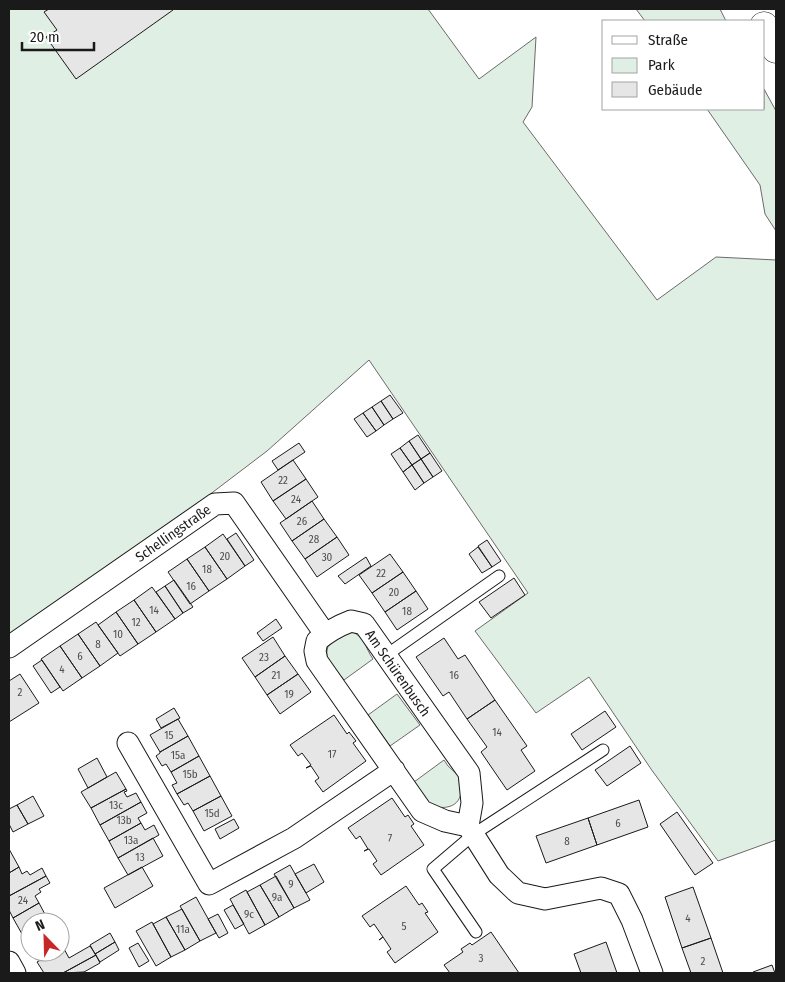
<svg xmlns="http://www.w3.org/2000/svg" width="785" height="982" viewBox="0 0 785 982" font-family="'Fira Sans Condensed',sans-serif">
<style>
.green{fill:#e0efe3;stroke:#6a6a6a}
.building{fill:#e6e6e6;stroke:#1a1a1a}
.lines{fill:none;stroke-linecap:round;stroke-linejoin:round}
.service-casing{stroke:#1a1a1a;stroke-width:13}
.minor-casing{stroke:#1a1a1a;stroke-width:23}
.primary-casing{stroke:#1a1a1a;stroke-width:29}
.service{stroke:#fff;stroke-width:11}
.minor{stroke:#fff;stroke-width:21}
.primary{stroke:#fff;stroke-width:28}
.labels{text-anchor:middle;stroke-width:4;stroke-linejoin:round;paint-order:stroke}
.number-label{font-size:11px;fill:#4d4d4d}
.street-label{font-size:14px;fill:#1a1a1a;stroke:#fff}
</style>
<rect width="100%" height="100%" fill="#fff"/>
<path class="green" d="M9 9H428L479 79 536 37 532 107 523 122 657 300 716 257 776 260V840L718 861 651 769 589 677 536 713 475 631 528 593 369 360 267 451 138 549 9 638Z
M636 9H720L726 21H645Z
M764 89 776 111V231L765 214 760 185 707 109H764Z
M350 631C365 636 365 648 373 659L344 680C333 665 322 663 329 643Z
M397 694 420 725 390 746 368 715Z
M444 760 448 766 460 777C460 782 462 788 461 793 458 810 440 809 428 805L414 782Z"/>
<path class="building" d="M49 9H172L173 10 76 79 46 37 57 30 44 12Z
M390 395 403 413 393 419 381 401Z
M381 401 393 419 384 425 372 407Z
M372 407 384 425 376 431 363 413Z
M363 413 376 431 367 437 354 419Z
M418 435 430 453 421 459 409 441Z
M409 441 421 459 412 465 400 448Z
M299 443 305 452 278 470 272 461Z
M400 448 412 465 403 472 391 454Z
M430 453 442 471 433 477 421 459Z
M421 459 433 477 424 483 412 465Z
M293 460 306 479 273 501 261 482Z
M412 465 424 483 415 490 403 472Z
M306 479 318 497 286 519 273 501Z
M312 501 324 519 292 541 280 523Z
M324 519 337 537 305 559 292 541Z
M236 533 254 560 245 566 227 539Z
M223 534 245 566 227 579 205 547Z
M337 537 349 555 317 577 305 559Z
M487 540 501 561 492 567 478 546Z
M205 547 227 579 209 591 187 559Z
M478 547 492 567 482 573 469 554Z
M390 554 403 572 372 593 359 575Z
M366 557 371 566 345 584 338 576Z
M187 559 209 591 190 604 168 572Z
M403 572 416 591 385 612 372 593Z
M514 578 525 595 491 618 479 602Z
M174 580 193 607 183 613 165 586Z
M165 586 183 613 175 619 156 592Z
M152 587 175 619 156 632 134 600Z
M416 591 428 609 397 630 385 612Z
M134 600 156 632 138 644 116 612Z
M116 612 138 644 120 656 98 625Z
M276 619 282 628 263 641 257 633Z
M96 622 118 653 100 666 78 634Z
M78 634 100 666 82 678 60 646Z
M273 637 285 656 255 677 242 658Z
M444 638 458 659 465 655 495 700 467 719 449 692 443 696 416 657Z
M60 646 82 678 63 691 41 659Z
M285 656 298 674 267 695 255 677Z
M42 660 60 687 51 693 33 666Z
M20 674 39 703 9 722V681Z
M298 674 311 692 280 714 267 695Z
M495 700 527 746 521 750 535 771 507 790 481 752 487 747 467 719Z
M174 708 180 718 161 728 156 719Z
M605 711 616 727 582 750 571 734Z
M334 715 347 734 349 732 356 741 353 743 366 761 323 792 315 781 319 778 311 766 306 768 311 765 302 753 298 756 290 745Z
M178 719 188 736 160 752 150 735Z
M188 736 199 756 171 772 166 764 162 766 156 756 160 753V752Z
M630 746 641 763 607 786 595 770Z
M199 756 210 776 177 794 172 785 177 783 171 772Z
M97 758 107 777 88 788 78 769Z
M116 772 126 789 91 808 81 792Z
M210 776 221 796 193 811 188 803 184 805 177 794Z
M126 789 127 791 124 792 127 797 136 793 141 802 100 825 91 808Z
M33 796 44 816 28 824 17 805Z
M221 796 232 816 204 831 193 811Z
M392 798 405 817 408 815 414 824 411 826 424 845 381 875 373 864 377 861 369 849 364 851 368 849 360 836 356 839 348 828Z
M639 800 648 827 597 845 588 818Z
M141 802 147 813 138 818 141 823 109 841 100 825Z
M17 805 28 824 13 832 9 824V809Z
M677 812 713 863 695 875 660 824Z
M588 818 597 845 546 863 536 836Z
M234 819 239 828 220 839 215 829Z
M141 823 145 830 154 825 159 835 118 858 109 841Z
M153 838 163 856 128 875 118 858Z
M9 849 19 867 9 873Z
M314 864 324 882 306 893 295 874Z
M290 865 310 900 294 908 274 874Z
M19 867 22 874 27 871 30 875 42 868 46 876 9 896V873Z
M142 867 153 886 115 908 104 888Z
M46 876 50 883 39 889 41 892 35 896 39 903 13 918 9 910V896Z
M276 876 294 908 279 917 260 885Z
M260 885 279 917 265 925 247 892Z
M406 886 419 905 422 903 428 912 425 913 438 932 395 963 387 952 391 949 383 937 379 940 383 937 374 924 370 927 362 916Z
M693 887 711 938 682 948 665 897Z
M246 890 265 925 249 934 230 899Z
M196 897 216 933 200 941 180 906Z
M39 903 48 920 45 922H30V930L22 934 13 918Z
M233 905 244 924 235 929 224 910Z
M182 909 200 941 185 950 166 917Z
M218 914 228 933 219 938 208 919Z
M166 917 185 950 171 957 153 924Z
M152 922 171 957 156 966 136 931Z
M491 932 519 973H450L444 965 463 952 461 949 470 943 472 945Z
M110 933 115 942 95 954 90 945Z
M711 938 723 973H691L682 948Z
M115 942 119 950 100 962 95 954Z
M606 942 617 973H581L574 954Z
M138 943 149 961 139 967 129 948Z
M90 946 96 955 63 973H44L37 962 55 952H60V949L63 947 69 958Z
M96 955 100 963 84 972 63 973Z
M772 965 775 973H754L753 972Z"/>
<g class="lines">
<defs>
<path id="service" d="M385 656 499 576
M476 932 433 869 474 834 603 750"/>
<path id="minor" d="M351 621 364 624 469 773 472 803 468 826 445 821 422 811 317 661 315 651 317 641C327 632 338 626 351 621Z
M9 647 215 504 234 503 325 634
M128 743 209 884 294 838 394 770
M468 826 499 875 518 893 545 899 601 888 619 894 632 920 652 973
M9 962 15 973"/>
<path id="primary" d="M764 26 776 49"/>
</defs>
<use href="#service" class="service-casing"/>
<use href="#minor" class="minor-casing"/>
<use href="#primary" class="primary-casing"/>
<use href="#service" class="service"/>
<use href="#minor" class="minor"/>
<use href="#primary" class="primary"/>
</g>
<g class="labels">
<g class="number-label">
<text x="283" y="484">22</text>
<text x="296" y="503">24</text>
<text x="302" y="525">26</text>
<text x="314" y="543">28</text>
<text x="225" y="560">20</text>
<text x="327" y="561">30</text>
<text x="207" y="573">18</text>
<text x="381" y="577">22</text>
<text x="191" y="590">16</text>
<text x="394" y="596">20</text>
<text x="154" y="614">14</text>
<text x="407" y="615">18</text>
<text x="136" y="626">12</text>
<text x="118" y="638">10</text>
<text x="98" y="648">8</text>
<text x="80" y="660">6</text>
<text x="264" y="661">23</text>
<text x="62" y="673">4</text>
<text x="276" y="679">21</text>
<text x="454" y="679">16</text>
<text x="20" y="696">2</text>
<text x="289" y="698">19</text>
<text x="497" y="736">14</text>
<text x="169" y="739">15</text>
<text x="332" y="758">17</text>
<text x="178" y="759">15a</text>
<text x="190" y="778">15b</text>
<text x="116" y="809">13c</text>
<text x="212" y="817">15d</text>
<text x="124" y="824">13b</text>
<text x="618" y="827">6</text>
<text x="390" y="842">7</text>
<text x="131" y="844">13a</text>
<text x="567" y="845">8</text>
<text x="140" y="861">13</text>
<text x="291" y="888">9</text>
<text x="277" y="901">9a</text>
<text x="23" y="904">24</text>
<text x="249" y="918">9c</text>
<text x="688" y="922">4</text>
<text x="404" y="930">5</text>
<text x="183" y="933">11a</text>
<text x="481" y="962">3</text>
<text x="703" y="965">2</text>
</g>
<g class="street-label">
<text transform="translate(173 533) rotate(-35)" y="5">Schellingstraße</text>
<text transform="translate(398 673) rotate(55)" y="5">Am Schürenbusch</text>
</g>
</g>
<rect width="785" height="982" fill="none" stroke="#1a1a1a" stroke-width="20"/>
<rect x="602" y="20" width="162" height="90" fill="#ffffff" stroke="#a3a3a3"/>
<rect x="612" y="36" width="25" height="8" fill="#ffffff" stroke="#a3a3a3"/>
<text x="648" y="45" font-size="15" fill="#1a1a1a">Straße</text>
<rect x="612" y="58" width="25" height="15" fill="#e0efe3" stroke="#a3a3a3"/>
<text x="648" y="70" font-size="15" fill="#1a1a1a">Park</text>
<rect x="612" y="82" width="25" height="15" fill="#e6e6e6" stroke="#a3a3a3"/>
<text x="648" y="95" font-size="15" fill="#1a1a1a">Gebäude</text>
<g transform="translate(45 937) rotate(337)"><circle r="24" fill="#ffffff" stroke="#a3a3a3"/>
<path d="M0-4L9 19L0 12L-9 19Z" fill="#c62828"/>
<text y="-8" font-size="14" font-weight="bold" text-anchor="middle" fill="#1a1a1a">N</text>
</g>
<path d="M22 42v8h72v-8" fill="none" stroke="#1a1a1a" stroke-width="2.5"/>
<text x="30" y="42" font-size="15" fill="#1a1a1a" stroke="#ffffff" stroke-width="4" paint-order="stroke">20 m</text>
</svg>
